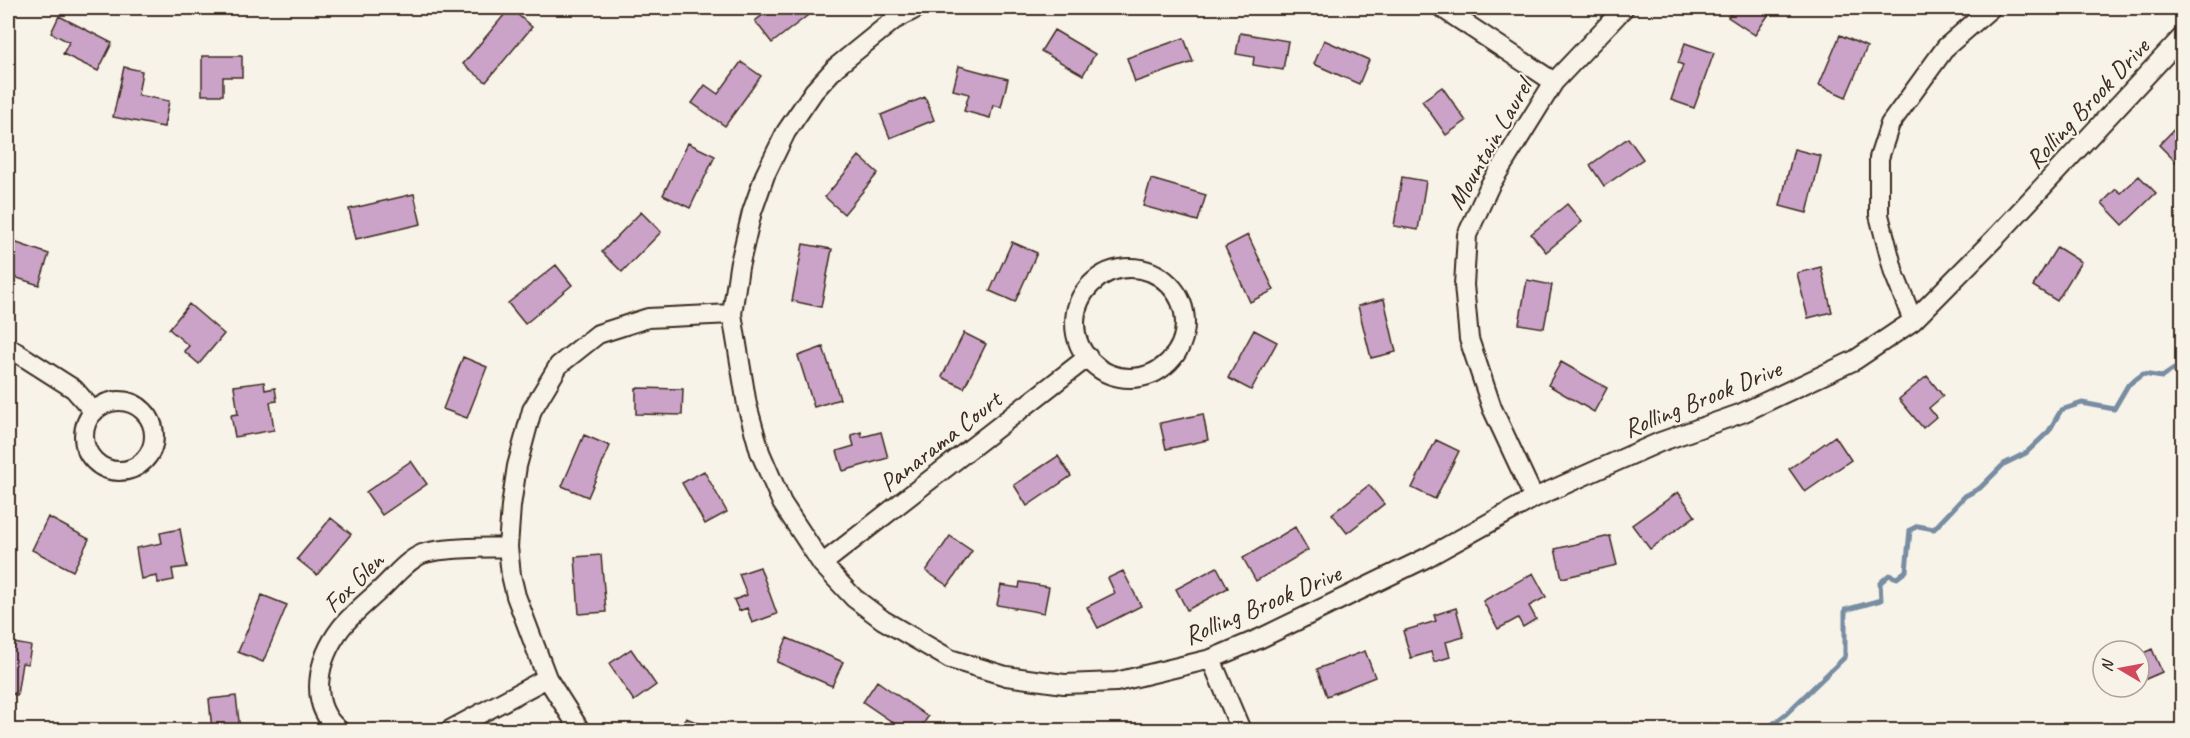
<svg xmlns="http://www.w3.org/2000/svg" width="2190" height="738" viewBox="0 0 2190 738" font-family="Caveat,sans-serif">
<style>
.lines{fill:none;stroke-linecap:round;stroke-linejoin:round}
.stream{stroke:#788ca2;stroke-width:5}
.building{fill:#cba3c8;stroke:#3b2a1e;stroke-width:1.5}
.minor-casing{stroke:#3b2a1e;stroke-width:22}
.minor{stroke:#f7f3e8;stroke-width:18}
.labels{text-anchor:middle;stroke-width:4.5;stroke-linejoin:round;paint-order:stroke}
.street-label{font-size:26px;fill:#3b2a1e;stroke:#f7f3e8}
</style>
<rect width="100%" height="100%" fill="#f7f3e8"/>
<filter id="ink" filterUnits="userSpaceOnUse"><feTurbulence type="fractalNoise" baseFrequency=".0167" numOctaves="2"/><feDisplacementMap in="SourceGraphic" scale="12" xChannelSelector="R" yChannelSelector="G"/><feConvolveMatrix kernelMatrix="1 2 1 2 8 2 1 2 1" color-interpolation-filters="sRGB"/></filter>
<g filter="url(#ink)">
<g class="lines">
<path class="stream" d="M1765 730 1786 714 1845 657V610L1881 600 1880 583 1889 575 1897 578 1906 571 1910 530 1918 526 1934 529 1965 496 1980 488 2004 464 2026 453 2049 431 2061 410 2082 403 2114 409 2128 385 2143 374 2162 377 2174 369 2182 382"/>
</g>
<path class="building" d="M510 8 532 27 486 82 463 64Z
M772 8H815L816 9 772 43 755 21Z
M1734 8H1773L1755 35 1728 17Z
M59 16 112 43 98 71 63 54 69 42 51 33Z
M1054 30 1095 54 1083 75 1041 51Z
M1240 33 1288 41 1283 70 1253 65 1254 57 1236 54Z
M1840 35 1867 47 1846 97 1819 85Z
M1184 38 1193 62 1135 82 1127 58Z
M1324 40 1369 60 1359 84 1314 64Z
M1685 43 1714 53 1694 108 1671 100 1683 65 1678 63Z
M202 56H242V77H223V95H202Z
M741 62 761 76 725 126 692 103 705 85 718 94Z
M959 66 1008 79 1001 107 993 105 990 118 964 111 969 94 953 90Z
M124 67 142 71 138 95 169 101 164 127 113 117Z
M1442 87 1466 121 1446 135 1422 101Z
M925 97 934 120 890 138 881 115Z
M2182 121V168L2159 145Z
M1628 138 1643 159 1604 186 1590 165Z
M688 143 715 156 690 208 663 195Z
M1794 149 1821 156 1807 213 1780 206Z
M859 156 878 173 844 214 825 197Z
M2139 176 2156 193 2123 225 2102 203 2116 189 2121 193Z
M1402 177 1426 181 1418 230 1394 226Z
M1151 179 1206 195 1198 221 1143 206Z
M414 194 421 224 356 239 349 209Z
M1567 204 1582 222 1546 252 1531 234Z
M641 212 661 232 622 272 602 252Z
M1248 235 1274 290 1250 302 1225 247Z
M8 240 49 254 39 285 8 275Z
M1012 242 1037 253 1015 302 990 291Z
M803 244 832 249 821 307 792 301Z
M2057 247 2081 262 2057 301 2033 286Z
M556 265 572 285 525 324 508 303Z
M1821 267 1832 312 1808 318 1797 273Z
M1527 280 1552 285 1544 328 1519 324Z
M1384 299 1396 352 1371 358 1358 306Z
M189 304 224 334 199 364 184 351 189 346 169 329Z
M1254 330 1277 342 1251 390 1228 378Z
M964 333 986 344 964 388 942 377Z
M823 347 840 399 814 407 798 356Z
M463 357 487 367 467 418 443 409Z
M1561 362 1607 388 1594 412 1548 385Z
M1927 376 1943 396 1929 408 1936 417 1923 428 1899 399Z
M264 382 265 390 275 388 277 401 270 402 274 430 235 437 231 415 238 414 234 386Z
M636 388 683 389 682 415 636 414Z
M1203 414 1208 440 1166 449 1160 423Z
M861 432 862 437 881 432 888 458 843 471 837 451 854 446 851 435Z
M584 435 610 446 588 497 562 486Z
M1835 436 1851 460 1805 492 1789 469Z
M1436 440 1459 451 1435 499 1412 488Z
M1058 456 1071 476 1027 506 1014 485Z
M411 461 427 484 382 515 366 492Z
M704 471 727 512 705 524 682 483Z
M1369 485 1384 504 1347 533 1332 514Z
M1678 492 1695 516 1650 549 1632 525Z
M48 517 89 539 73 571 32 550Z
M331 518 351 534 317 575 297 559Z
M1295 527 1308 550 1256 581 1243 558Z
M180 529 187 567 172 569 174 580 158 583 157 576 141 579 136 548 162 543 160 533Z
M950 536 972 551 948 586 926 571Z
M1610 536 1617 565 1562 578 1555 549Z
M601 555 606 612 579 614 575 557Z
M760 567 777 614 752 623 747 608 739 611 734 600 747 595 739 574Z
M1217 567 1228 588 1187 610 1176 589Z
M1123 571 1141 606 1098 628 1087 607 1115 593 1108 578Z
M1533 573 1546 597 1529 606 1536 619 1523 627 1518 618 1498 629 1483 601Z
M1020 582 1049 587 1044 613 997 605 1001 585 1019 588Z
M262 595 287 605 263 662 238 652Z
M1456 608 1464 637 1446 642 1450 657 1434 662 1431 652 1411 658 1403 631 1436 621 1434 615Z
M787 638 843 662 832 686 777 662Z
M8 642 31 646 28 664 22 663 17 695 8 693Z
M631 649 656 685 634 701 609 664Z
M2152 649 2162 672 2139 682V655Z
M1365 651 1375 677 1327 696 1317 669Z
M877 681 928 717 919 730H904L863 702Z
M236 696 240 730H212L209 699Z
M686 718 714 729V730H681Z"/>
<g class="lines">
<defs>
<path id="minor" d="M917 8 894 20 836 67 814 91 786 132 765 175 752 212 739 267 732 314 747 405 760 452 782 503 822 564 854 598 883 620 950 659 1006 676 1064 684 1116 682 1211 659 1261 638 1426 558 1534 498 1660 442 1742 413 1855 360 1913 321 1996 237 2182 37
M1442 8 1554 82
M1075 323a55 55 0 1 1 110 0a55 55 0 1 1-110 0Z
M1913 321 1894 273 1879 215V158L1890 124 1946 47 1991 8
M8 347 74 389 94 412
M84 436a35 35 0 1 1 70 0a35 35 0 1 1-70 0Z
M1534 498 1492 408 1469 339 1464 285 1467 235 1490 185 1554 82 1624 8
M822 564 1088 357
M1211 659 1241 730
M339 730C307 704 318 658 341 628 352 614 367 602 380 590 393 578 406 561 422 554 441 547 486 548 508 547
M450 730 547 678
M580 730 547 678 516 596 511 575 508 547 511 506 517 466 532 410 559 365 598 334 648 318 732 314"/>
</defs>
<use href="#minor" class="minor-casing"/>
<use href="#minor" class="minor"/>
</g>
</g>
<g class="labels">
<g class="street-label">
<text transform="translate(2087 103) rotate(-47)" y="9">Rolling Brook Drive</text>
<text transform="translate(1489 144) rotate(-60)" y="9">Mountain Laurel</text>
<text transform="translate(1702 398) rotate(-22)" y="9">Rolling Brook Drive</text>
<text transform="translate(940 441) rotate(-38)" y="9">Panarama Court</text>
<text transform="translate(353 582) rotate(-45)" y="9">Fox Glen</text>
<text transform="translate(1262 604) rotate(-23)" y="9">Rolling Brook Drive</text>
</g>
</g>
<rect width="2190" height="738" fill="none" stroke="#f7f3e8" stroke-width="30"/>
<rect x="15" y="15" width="2160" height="708" fill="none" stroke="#3b2a1e" stroke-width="2" filter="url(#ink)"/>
<g transform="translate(2121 669) rotate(280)"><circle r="28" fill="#f7f3e8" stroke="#aca397" stroke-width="1.5"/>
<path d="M0-4.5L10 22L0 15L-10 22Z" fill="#d1495b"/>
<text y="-9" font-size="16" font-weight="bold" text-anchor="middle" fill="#3b2a1e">N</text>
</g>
</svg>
